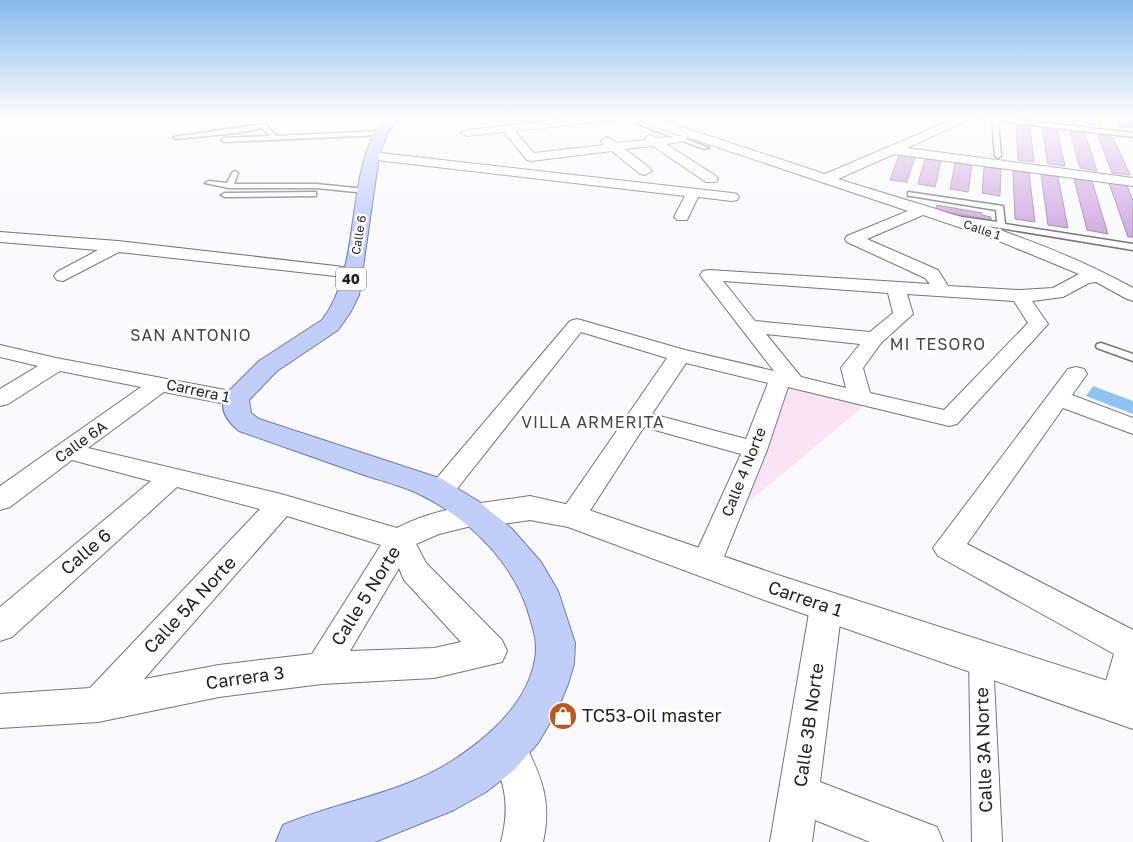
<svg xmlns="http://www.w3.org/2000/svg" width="1133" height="842" viewBox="0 0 1133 842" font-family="'Golos Text',sans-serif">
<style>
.green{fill:#fae3f3}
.water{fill:#8fc3f3}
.building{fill:#d2ace3;stroke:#98909c}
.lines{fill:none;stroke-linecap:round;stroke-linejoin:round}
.service-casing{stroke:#757380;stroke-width:3}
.pedestrian-casing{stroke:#757380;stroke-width:2}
.minor-casing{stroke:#757380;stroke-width:2}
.tertiary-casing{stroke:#757380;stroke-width:2}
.primary-casing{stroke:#6d7ca9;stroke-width:2}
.service{fill:#fff;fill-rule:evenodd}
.pedestrian{fill:#fff;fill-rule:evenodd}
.minor{fill:#fff;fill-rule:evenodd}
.tertiary{fill:#fff;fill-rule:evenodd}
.primary{fill:#c1cef7;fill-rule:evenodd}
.labels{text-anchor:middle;stroke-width:5;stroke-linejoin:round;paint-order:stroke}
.far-street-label{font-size:12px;fill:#201f24;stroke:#fff}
.shield{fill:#fff;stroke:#636266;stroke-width:1}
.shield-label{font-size:14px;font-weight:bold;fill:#201f24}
.street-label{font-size:15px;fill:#201f24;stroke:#fff}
.neighbourhood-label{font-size:16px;letter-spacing:1px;fill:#464450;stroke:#fff}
.near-street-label{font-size:18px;fill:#201f24;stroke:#fff}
.near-poi-label{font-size:18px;fill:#201f24;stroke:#fff;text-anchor:start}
</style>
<rect width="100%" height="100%" fill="#fafafd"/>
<path class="green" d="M779 384 865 405 734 514Z"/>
<path class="water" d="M1093 386 1133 401V414L1086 396Z"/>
<path class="building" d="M1060 116H1074L1075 123 1061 121Z
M1084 116H1098L1101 126 1087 124Z
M1114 116H1128L1133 128 1119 127Z
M1016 126 1030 127 1034 162 1018 160Z
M1042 129 1057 130 1065 166 1048 164Z
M1070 132 1085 133 1097 171 1080 168Z
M1098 135 1113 137 1130 175 1112 173Z
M899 155 915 157 907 182 890 180Z
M925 159 941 161 935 187 918 184Z
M955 163 972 165 968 192 950 189Z
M984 167 1001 169 1000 196 982 193Z
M1013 170 1029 173 1035 222 1015 219Z
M1041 174 1058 177 1068 228 1048 225Z
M1074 179 1092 181 1108 234 1087 230Z
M1109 183 1127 186 1133 200V237H1128Z
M937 205 982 213V215L991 217V220L935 210Z"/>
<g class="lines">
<defs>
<path id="service" d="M968 116H987L1133 133V137L998 121 1001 156 998 158 995 156 992 120Z
M638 122H642L709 148 704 149 638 124Z
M262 124 267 125 276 136 381 131 384 133 381 135 224 142 221 140 224 138 270 136 262 128 237 133 176 139 173 137Z
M235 171 238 173 234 184H316L366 189 370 191 366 193 316 188H229L205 183 209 181 227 183 232 173Z
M313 192H316V196L225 197 221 195 225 193Z
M908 192 1003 206 1005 224 1133 244V250L952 220 951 218 955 216 997 222 996 210 911 196H908Z
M1101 343 1133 354V361L1097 348 1096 346 1097 344Z"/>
<path id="pedestrian" d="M981 648 990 651 993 659 1002 842H972L969 659 972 651Z"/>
<path id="minor" d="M591 116H628L623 119 515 131 534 153 604 145 601 141 607 137 617 143 645 140 646 137 650 135 657 138 682 136 645 123 635 116H648L825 174 961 116H976L907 148 1133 178V186L894 154 838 179C937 210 1041 237 1133 288V301L1127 299 1096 282 1089 283 1063 297 1032 301 1048 324 957 424 949 426 788 387 767 450 721 564 717 572 706 576 695 572 691 564 741 454 644 427 582 523 572 526 562 523 558 516 667 358 581 332 449 499 440 502 431 499 427 492 431 485 570 321 577 319 685 350 774 371 703 279 700 275 703 271 709 270 930 284 925 278 847 242 845 239 847 236 908 211 687 137 686 141 666 144 716 176 718 179 716 182H706L653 146 625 149 650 168 652 171 645 175 640 174 612 151 531 161 527 160 504 132 467 136 461 133 467 130ZM923 215 994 239 1079 274 1053 288 1020 290 948 286 938 270 867 239ZM723 281 888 293 893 313 870 332 755 321ZM907 294 1014 301 1028 323 944 410 870 393 863 368 881 343 913 314ZM766 334 860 344 841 368 846 388 801 377ZM686 363 768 383 746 439 652 414Z
M372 152 732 193 737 194 739 197 737 200 732 201 698 197 687 220H677L674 217 685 196 368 159 366 156 368 153Z
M0 232 118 241 353 268 359 269 362 273 359 277 353 278 119 252 63 281 57 280 54 276 57 272 98 250 0 242Z
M0 345 56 358 236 392 244 394 247 399 244 404 236 406 164 392 88 448 281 494 397 528C418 517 461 502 484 509L488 516 484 523 439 534 416 544 426 563 502 640 507 651 502 662 434 678 322 684 219 697 98 722 0 728V694L90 688 260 509 177 487 12 637 0 641V607L151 481 72 460 10 507 0 510V486L141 387 60 371 8 404 0 406V389L38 366 0 357ZM287 516 381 545 312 654 219 665 144 679ZM399 568 404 580 461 642 434 648 350 651Z
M1076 367 1084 369 1087 374 1072 395 1133 418V434L1063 408 967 544 1133 630V708L1130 716 1117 721 1104 716 1099 704 1114 654 938 556 933 548 1068 369Z
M826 594 837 598 842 607 820 782 937 827 943 842H870L815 820 812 842H770L810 607 815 598Z
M508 728 521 734C539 774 553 797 543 842H501C511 803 504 783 489 747L495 734Z"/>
<path id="tertiary" d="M530 496 583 508 784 577 1133 689V729L767 601 568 527 530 520 474 528 463 524 458 516 463 508 474 504Z"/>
<path id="primary" d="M388 116H401L387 134 379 156 359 295 350 313 338 330 277 371 249 400 251 413 259 419 442 479 478 501 512 529 541 562 558 591 575 643 574 664 568 684 557 711 538 743 514 770 486 792 454 810 375 842H276L283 825C339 801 403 794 455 759 490 736 528 702 535 659 538 644 534 632 530 618 516 565 470 519 421 495 403 486 382 481 364 475 322 460 281 446 239 431 228 422 217 408 227 393L259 361 322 320C360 271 346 190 374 134 377 127 383 122 388 116Z"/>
</defs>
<use href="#service" class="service-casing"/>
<use href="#pedestrian" class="pedestrian-casing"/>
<use href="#minor" class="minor-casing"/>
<use href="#tertiary" class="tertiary-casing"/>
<use href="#primary" class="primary-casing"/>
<use href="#service" class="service"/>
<use href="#pedestrian" class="pedestrian"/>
<use href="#minor" class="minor"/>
<use href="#tertiary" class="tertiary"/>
<use href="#primary" class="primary"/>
</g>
<linearGradient id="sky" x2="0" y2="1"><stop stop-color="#84baec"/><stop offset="0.5" stop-color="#fdfdfe"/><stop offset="1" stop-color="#fdfdfe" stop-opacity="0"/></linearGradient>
<rect width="1133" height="234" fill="url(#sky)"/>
<defs>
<symbol id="shop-disc" viewBox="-11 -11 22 22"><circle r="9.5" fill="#bb5820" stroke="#fff"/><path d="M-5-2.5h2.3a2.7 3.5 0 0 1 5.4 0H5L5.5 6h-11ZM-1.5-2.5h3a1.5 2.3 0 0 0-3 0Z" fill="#fff"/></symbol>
</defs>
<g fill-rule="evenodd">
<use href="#shop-disc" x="547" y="700" width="32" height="32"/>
</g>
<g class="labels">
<g class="far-street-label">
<text transform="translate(982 230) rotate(19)" y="4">Calle 1</text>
<text transform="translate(359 235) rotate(-81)" y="4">Calle 6</text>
</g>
<rect class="shield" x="336" y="267.5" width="30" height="23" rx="4"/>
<g class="shield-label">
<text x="351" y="284">40</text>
</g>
<g class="street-label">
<text transform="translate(198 391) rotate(12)" y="5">Carrera 1</text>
<text transform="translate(81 442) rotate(-36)" y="5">Calle 6A</text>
<text transform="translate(744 472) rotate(-68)" y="5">Calle 4 Norte</text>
</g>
<g class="neighbourhood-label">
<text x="191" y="341">SAN ANTONIO</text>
<text x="938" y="350">MI TESORO</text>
<text x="593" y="428">VILLA ARMERITA</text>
</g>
<g class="near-street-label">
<text transform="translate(86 552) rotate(-41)" y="6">Calle 6</text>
<text transform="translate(366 596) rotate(-58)" y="6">Calle 5 Norte</text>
<text transform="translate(805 599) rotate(19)" y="6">Carrera 1</text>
<text transform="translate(190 605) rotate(-47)" y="6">Calle 5A Norte</text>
<text transform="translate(245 678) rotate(-8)" y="6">Carrera 3</text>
<text transform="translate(809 725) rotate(-82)" y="6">Calle 3B Norte</text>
<text transform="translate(984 750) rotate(-92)" y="6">Calle 3A Norte</text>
</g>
<g class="near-poi-label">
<text x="582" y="722">TC53-Oil master</text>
</g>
</g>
</svg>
